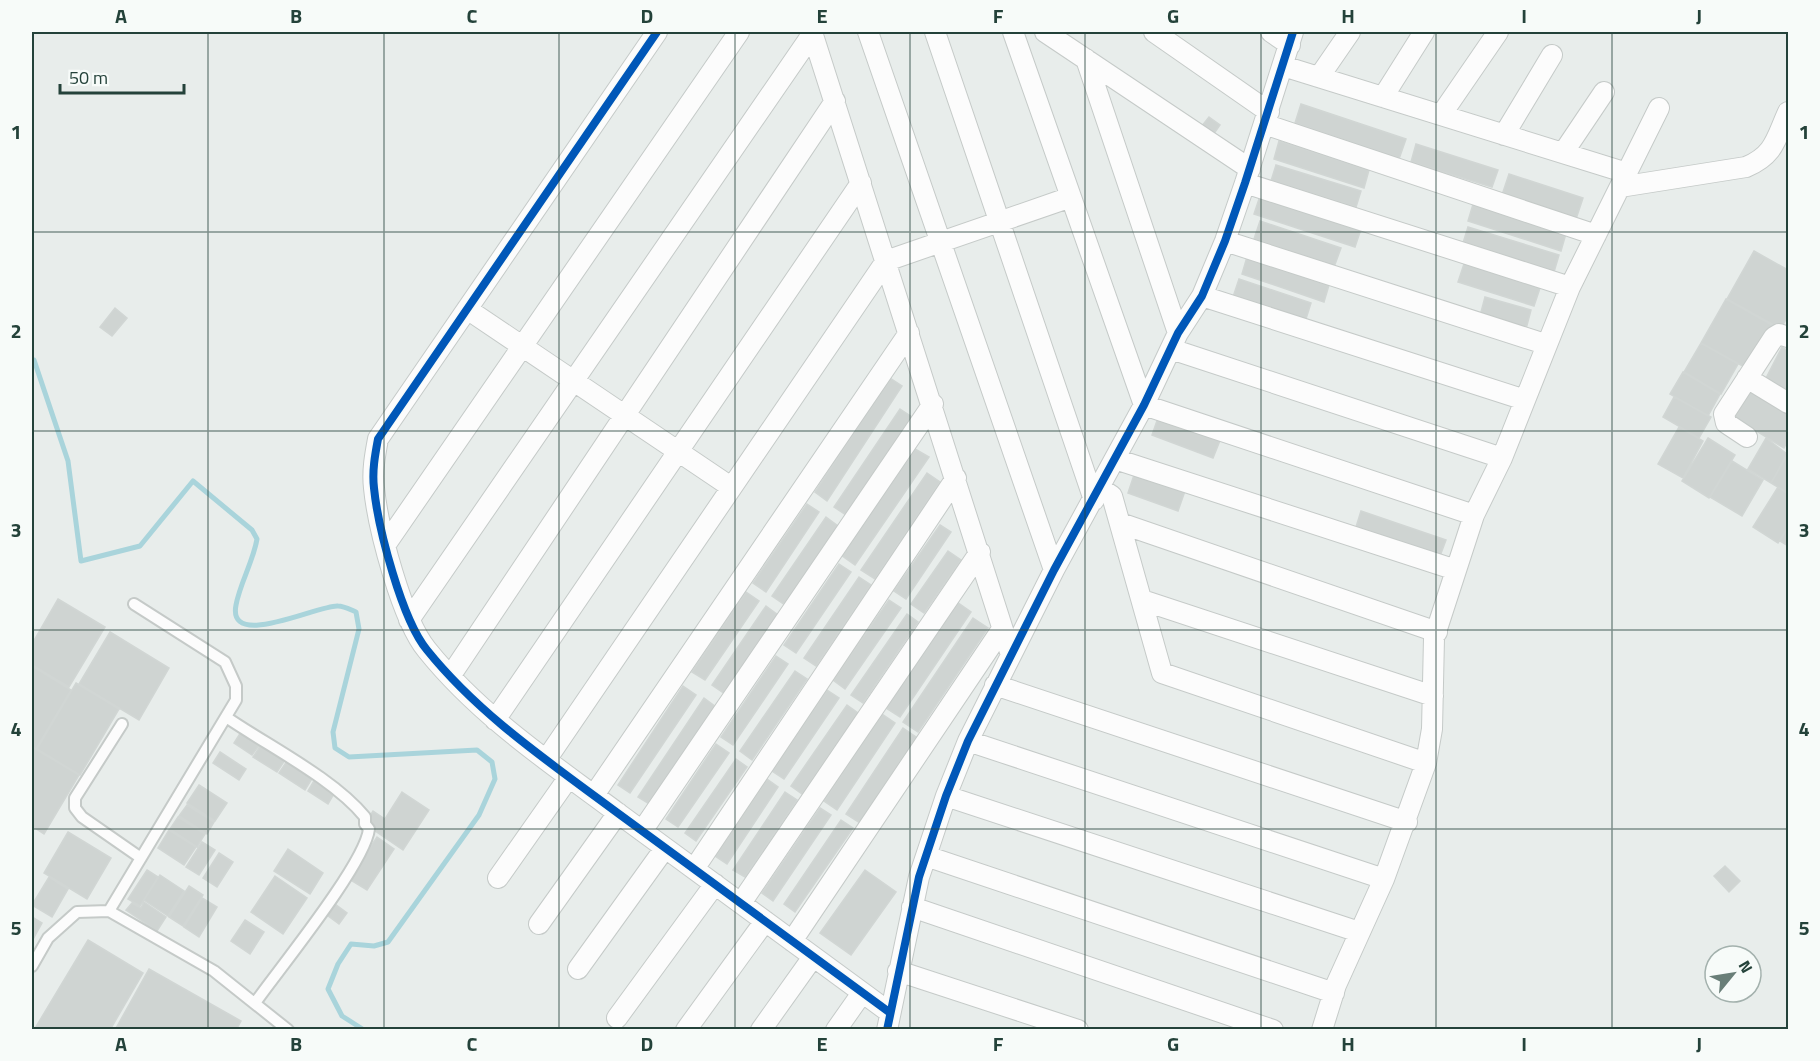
<svg xmlns="http://www.w3.org/2000/svg" width="1820" height="1061" viewBox="0 0 1820 1061" font-family="'Titillium Web',sans-serif">
<style>
.lines{fill:none;stroke-linecap:round;stroke-linejoin:round}
.stream{stroke:#a9d4db;stroke-width:5}
.building{fill:#cfd4d2;stroke:#d1d6d4;stroke-width:1.5}
.lane-casing{stroke:#c5cac8;stroke-width:14}
.street-casing{stroke:#c5cac8;stroke-width:22}
.lane{stroke:#fcfcfc;stroke-width:10}
.street{stroke:#fcfcfc;stroke-width:20}
.cycleway-casing{stroke:#f7fbf9;stroke-width:11}
.cycleway{stroke:#0057b8;stroke-width:8}
.grid{fill:none;stroke:#24423a;stroke-width:1.5;stroke-opacity:0.55}
.neatline{fill:none;stroke:#24423a;stroke-width:2}
.grid-label{font-size:20px;text-anchor:middle;font-weight:bold;fill:#24423a}
</style>
<rect width="100%" height="100%" fill="#e8edeb"/>
<g class="lines">
<path class="stream" d="M32 361 34 360 68 461 81 561 140 546 193 481 252 530 257 539C253 562 240 583 236 605 227 651 320 604 338 606 344 606 351 610 356 612L359 629 333 732 335 748 349 757 477 750 492 762 495 779 479 815 388 942 374 946 351 944 338 964 328 989 342 1016 364 1030"/>
</g>
<path class="building" d="M1301 104 1406 139 1399 159 1295 123Z
M1209 117 1220 125 1213 135 1201 127Z
M1279 141 1369 170 1364 188 1274 159Z
M1416 144 1498 170 1492 187 1411 162Z
M1276 165 1361 191 1356 207 1271 181Z
M1509 174 1583 198 1576 219 1502 195Z
M1260 196 1361 229 1355 247 1254 214Z
M1474 201 1567 230 1561 251 1468 221Z
M1260 221 1341 248 1334 267 1254 239Z
M1468 227 1559 255 1554 272 1463 243Z
M1754 251 1788 270V315L1781 329 1727 299Z
M1247 257 1329 285 1324 302 1242 274Z
M1465 261 1541 285 1534 306 1458 282Z
M1239 279 1311 303 1305 322 1233 297Z
M1485 297 1531 310 1526 329 1480 316Z
M1726 299 1772 325 1748 369 1701 343Z
M115 308 127 318 112 336 100 327Z
M1701 343 1738 364 1721 394 1684 372Z
M1782 347 1788 351V400L1762 386Z
M1683 372 1720 394 1708 416 1670 394Z
M890 378 902 386 827 501 815 492Z
M1747 385 1788 411V440L1784 448 1729 414Z
M1674 397 1711 417 1699 438 1663 417Z
M900 409 912 417 846 515 834 507Z
M1159 415 1221 438 1213 458 1152 435Z
M1679 427 1703 441 1683 478 1658 464Z
M1708 438 1735 455 1709 498 1682 481Z
M1766 438 1787 454 1771 483 1748 469Z
M915 449 929 457 855 565 841 555Z
M1788 454V493L1771 483Z
M1732 461 1763 480 1742 516 1710 497Z
M1135 472 1185 491 1178 511 1128 493Z
M927 473 940 482 875 579 861 570Z
M1778 487 1788 494V527L1778 543 1753 527Z
M807 504 819 512 766 592 753 583Z
M1361 511 1446 540 1440 556 1356 527Z
M826 517 838 526 785 605 772 596Z
M940 525 951 532 906 599 894 591Z
M1788 527V546L1780 541Z
M948 551 961 560 924 613 911 604Z
M839 564 851 572 796 653 784 645Z
M859 577 871 585 816 666 804 658Z
M746 592 759 601 705 680 692 672Z
M58 599 105 627 69 687 32 665V644Z
M889 600 901 608 845 689 833 680Z
M957 602 971 612 900 717 886 708Z
M766 606 778 615 725 694 712 685Z
M907 614 918 622 863 703 851 695Z
M973 618 988 628 918 732 903 722Z
M110 632 169 668 139 720 79 684Z
M776 656 788 664 733 745 721 737Z
M32 666 71 690 36 749 32 746Z
M795 671 807 679 752 760 740 751Z
M76 683 119 709 80 775 37 749Z
M683 686 696 695 630 793 618 785Z
M827 690 839 698 784 779 772 771Z
M704 698 716 707 651 805 638 797Z
M847 705 858 713 802 794 791 786Z
M882 714 895 723 837 810 824 801Z
M903 728 916 737 860 823 846 814Z
M241 732 260 744 252 755 234 743Z
M716 744 729 753 678 827 666 819Z
M261 745 285 760 277 772 253 757Z
M32 747 79 775 44 834 32 826Z
M220 752 246 769 239 780 213 763Z
M736 759 747 767 696 841 685 833Z
M287 761 313 777 305 790 279 773Z
M315 779 335 792 328 804 308 791Z
M767 779 778 787 727 864 715 856Z
M199 785 227 803 215 821 187 803Z
M402 792 429 810 403 850 365 824 373 811 385 819Z
M785 792 797 800 745 877 733 870Z
M187 805 214 822 207 834 179 816Z
M820 808 831 815 773 901 762 893Z
M178 817 205 834 197 847 170 829Z
M841 820 853 828 795 912 784 904Z
M169 830 196 847 184 865 158 848Z
M68 832 111 858 87 899 44 873Z
M377 837 394 849 367 890 349 879Z
M202 842 215 850 199 875 186 867Z
M288 849 323 873 310 894 274 871Z
M219 853 233 862 217 887 203 878Z
M1725 866 1740 881 1729 892 1714 876Z
M147 870 158 877 140 906 128 899Z
M865 870 896 892 851 955 820 933Z
M160 875 184 891 168 916 144 900Z
M275 876 307 898 283 934 251 912Z
M49 877 68 889 52 917 32 905Z
M189 886 203 895 183 926 169 917Z
M202 898 217 907 199 937 184 927Z
M144 902 166 917 157 931 126 910 132 903 141 908Z
M335 904 347 913 339 924 327 915Z
M32 917 42 923 32 941Z
M245 920 264 932 250 954 231 941Z
M88 940 143 973 110 1030H34Z
M149 969 241 1021 236 1030H115Z"/>
<g class="lines">
<defs>
<path id="lane" d="M226 717C268 746 333 778 365 817V824L369 829C365 864 279 969 255 1003
M122 724 75 798V808L82 817 141 858
M109 911 236 700V686L225 662 134 604
M32 966 48 938 77 912 109 911 214 971 288 1030"/>
<path id="street" d="M657 32 378 439C375 455 372 471 374 488 378 528 402 620 427 650 480 716 552 764 619 814 709 880 799 946 889 1012
M812 32 1011 655
M868 32 1054 570
M935 32 1094 500
M1013 32 1144 405 1474 515
M1045 32 1250 169
M1154 32 1269 112
M1271 32 1290 45
M1086 59 1178 333
M1283 66 1627 173
M1319 77 1350 32
M1383 97 1424 32
M1441 115 1498 32
M1264 124 1596 235
M1504 135 1552 55
M1563 153 1604 92
M1245 183 1570 287
M1620 187 1746 167C1775 155 1776 138 1788 112
M1225 241 1545 344
M1202 296 1525 400
M467 309 731 487
M1171 349 1502 458
M1747 378 1788 403
M1747 437 1726 423 1724 414 1774 337 1779 334 1788 337
M1115 459 1456 570
M1100 488 1112 496 1162 673 1426 763
M1120 523 1437 632
M386 544 739 32
M1142 600 1433 696
M409 620 813 33
M451 675 835 101
M995 685 1407 822
M495 720 861 183
M968 741 1384 879
M546 760 886 261 1071 197
M594 795 909 333
M946 796 1359 932
M642 831 933 404
M926 856 1334 993
M694 869 956 478
M498 878 569 777
M741 903 980 552
M912 907 1273 1030
M539 924 618 813
M792 941 1002 629
M578 969 665 848
M898 971 1078 1030
M617 1018 715 884
M686 1030 765 921
M761 1030 813 957
M836 1030 862 993
M887 1030 919 877 946 796 968 741 1054 570 1144 405 1178 333 1202 296 1225 241 1245 183 1293 32
M1322 1030 1336 985 1384 879 1426 763 1432 729 1434 638 1474 515 1502 458 1570 287 1659 108"/>
</defs>
<use href="#lane" class="lane-casing"/>
<use href="#street" class="street-casing"/>
<use href="#lane" class="lane"/>
<use href="#street" class="street"/>
<defs>
<path id="cycleway" d="M657 32 378 439C375 455 372 471 374 488 378 528 402 620 427 650 480 716 552 764 619 814 709 880 799 946 889 1012
M887 1030 919 877 946 796 968 741 1054 570 1144 405 1178 333 1202 296 1225 241 1245 183 1293 32"/>
</defs>
<use href="#cycleway" class="cycleway-casing"/>
<use href="#cycleway" class="cycleway"/>
</g>
<path class="grid" d="M208 32V1030M384 32V1030M559 32V1030M735 32V1030M910 32V1030M1085 32V1030M1261 32V1030M1436 32V1030M1612 32V1030M32 232H1788M32 431H1788M32 630H1788M32 829H1788"/>
<rect width="1820" height="1061" fill="none" stroke="#f7fbf9" stroke-width="66"/>
<g transform="translate(1733 974) rotate(60)"><circle r="28" fill="#f7fbf9" stroke="#a3b1ad" stroke-width="1.5"/>
<path d="M0-4.5L10 22L0 15L-10 22Z" fill="#697e78"/>
<text y="-9" font-size="16" font-weight="bold" text-anchor="middle" fill="#24423a">N</text>
</g>
<path d="M60 84v9h124v-9" fill="none" stroke="#24423a" stroke-width="3"/>
<text x="69" y="84" font-size="18" fill="#24423a" stroke="#f7fbf9" stroke-width="4.5" paint-order="stroke">50 m</text>
<rect x="33" y="33" width="1754" height="995" class="neatline"/>
<g class="grid-label">
<text x="121" y="23">A</text>
<text x="296" y="23">B</text>
<text x="472" y="23">C</text>
<text x="647" y="23">D</text>
<text x="822" y="23">E</text>
<text x="998" y="23">F</text>
<text x="1173" y="23">G</text>
<text x="1348" y="23">H</text>
<text x="1524" y="23">I</text>
<text x="1699" y="23">J</text>
<text x="16" y="139">1</text>
<text x="1804" y="139">1</text>
<text x="16" y="338">2</text>
<text x="1804" y="338">2</text>
<text x="16" y="537">3</text>
<text x="1804" y="537">3</text>
<text x="16" y="736">4</text>
<text x="1804" y="736">4</text>
<text x="16" y="935">5</text>
<text x="1804" y="935">5</text>
<text x="121" y="1051">A</text>
<text x="296" y="1051">B</text>
<text x="472" y="1051">C</text>
<text x="647" y="1051">D</text>
<text x="822" y="1051">E</text>
<text x="998" y="1051">F</text>
<text x="1173" y="1051">G</text>
<text x="1348" y="1051">H</text>
<text x="1524" y="1051">I</text>
<text x="1699" y="1051">J</text>
</g>
</svg>
